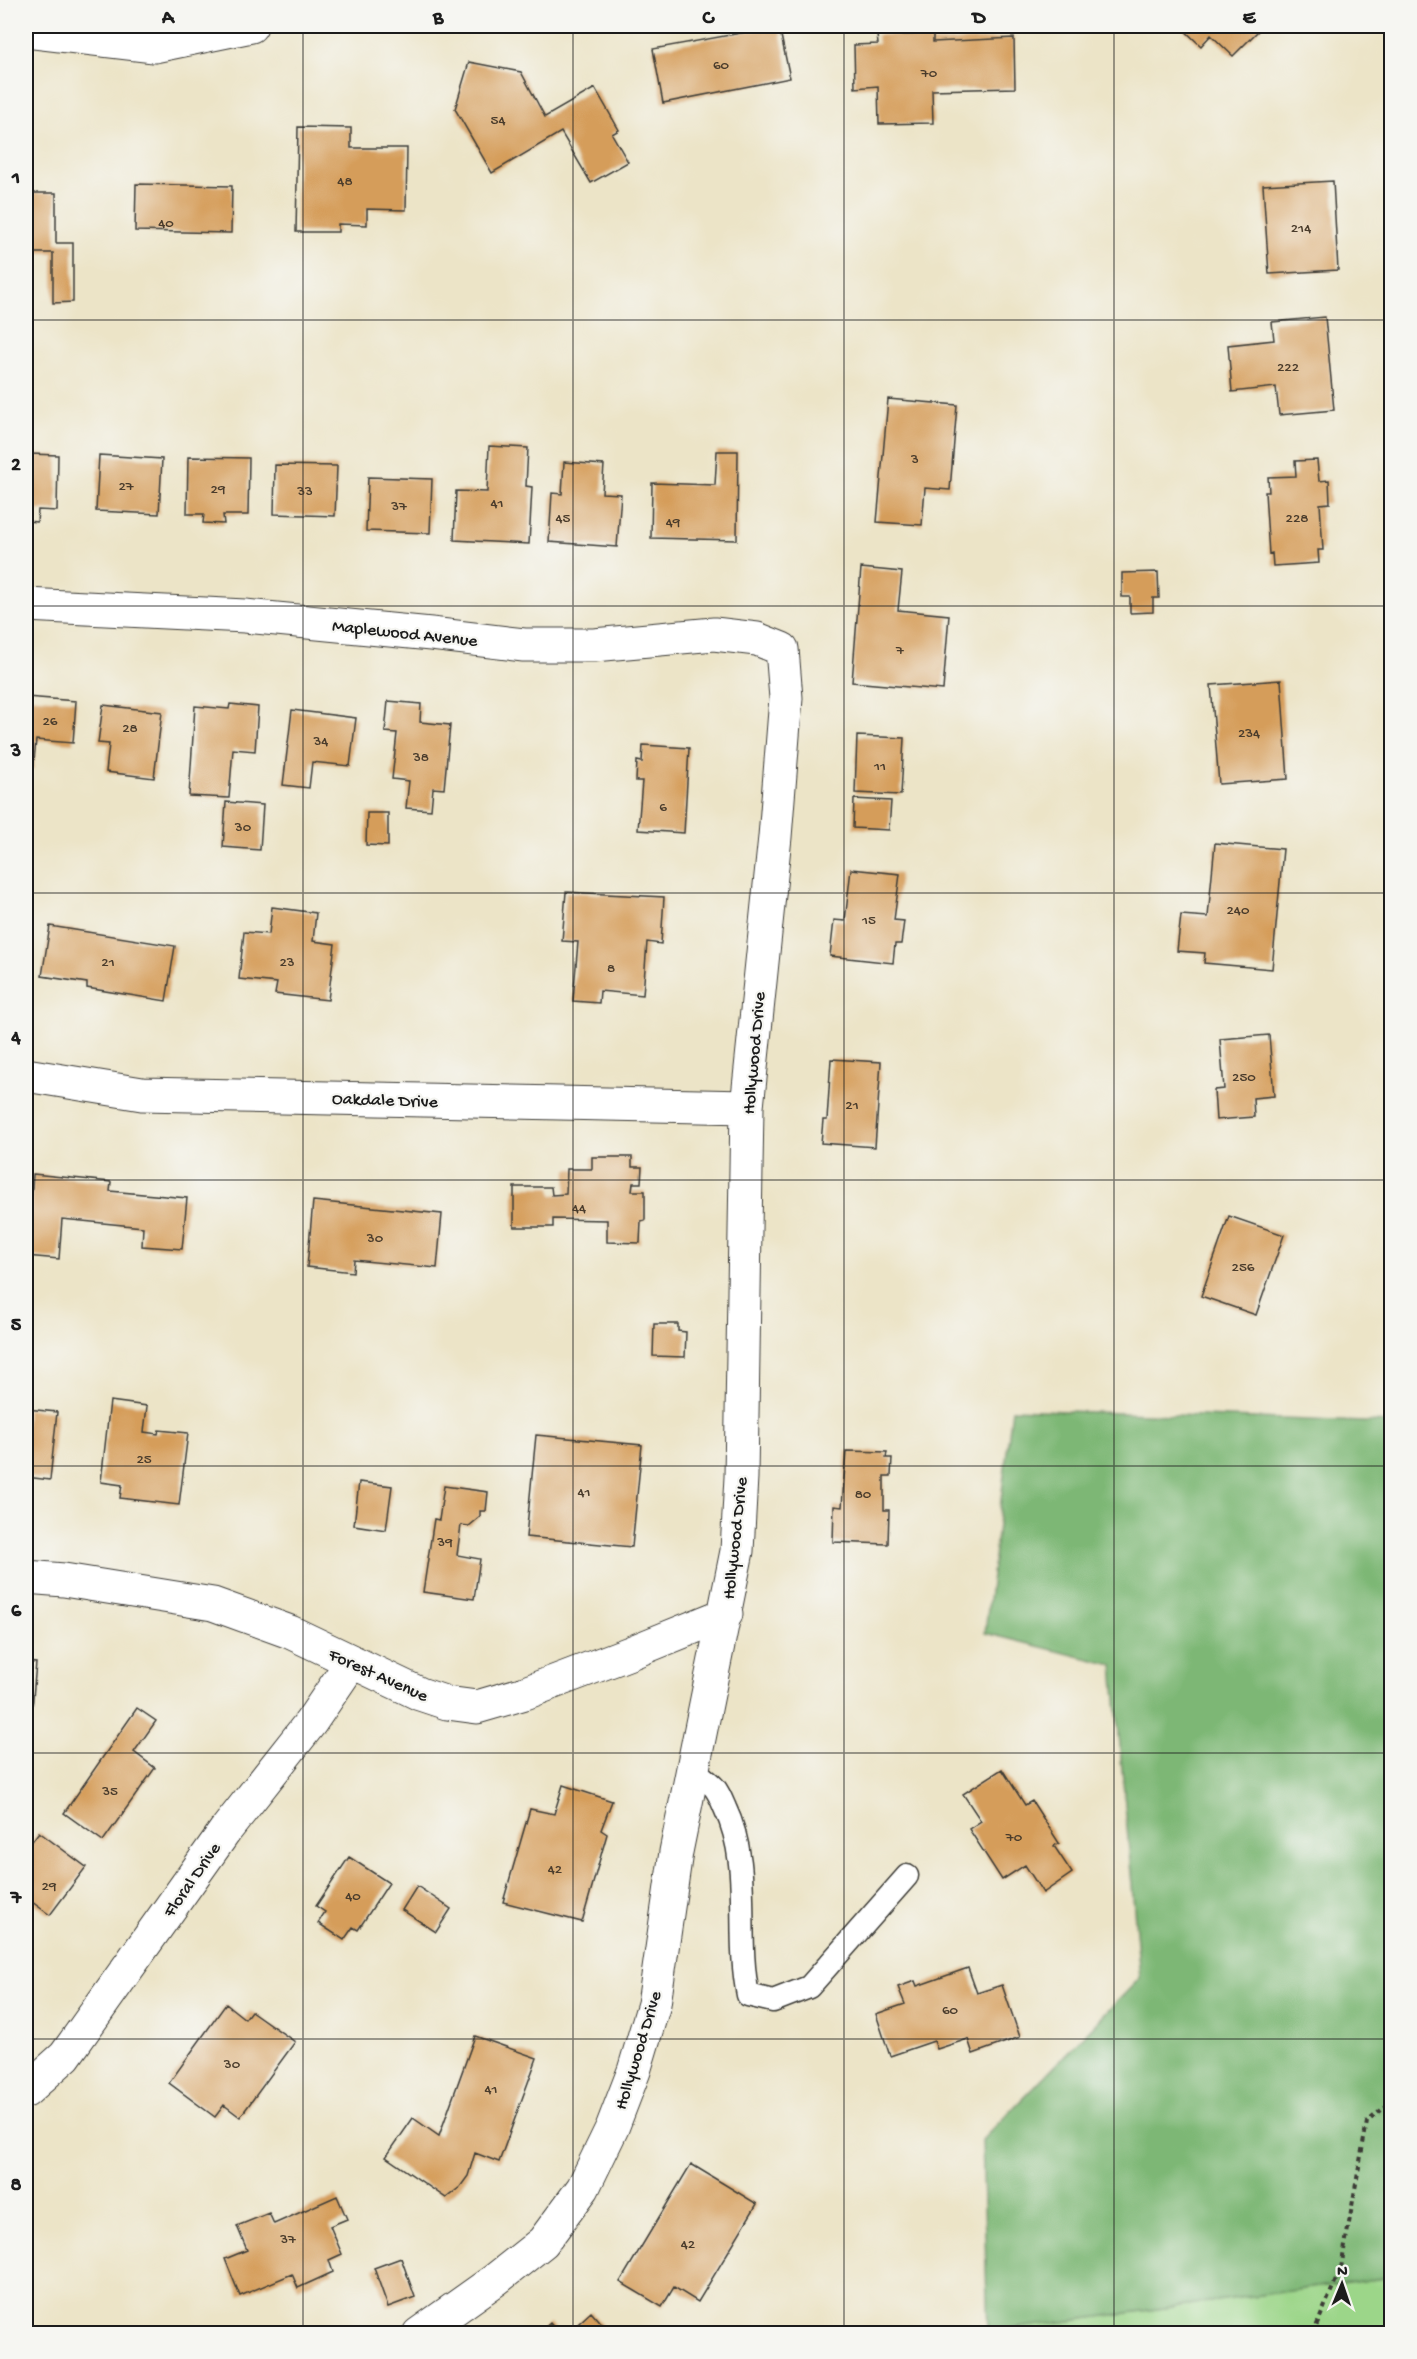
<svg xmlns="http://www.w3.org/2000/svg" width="1417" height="2359" viewBox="0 0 1417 2359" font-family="'Gochi Hand',sans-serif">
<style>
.green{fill:#9cd689;stroke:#5c7952;stroke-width:1.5}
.forest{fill:#7db775;stroke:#4c6a48;stroke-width:1.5}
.building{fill:#d59d5a}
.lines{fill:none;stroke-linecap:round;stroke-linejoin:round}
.service-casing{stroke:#3b3a36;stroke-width:25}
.minor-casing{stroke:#3b3a36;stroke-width:35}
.path{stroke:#3b3a36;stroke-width:4;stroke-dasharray:4.5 4.5;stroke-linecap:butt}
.service{stroke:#fff;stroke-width:22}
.minor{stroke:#fff;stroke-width:33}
.grid{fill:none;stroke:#1c1c1c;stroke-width:1.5;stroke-opacity:0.55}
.labels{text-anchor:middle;stroke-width:4.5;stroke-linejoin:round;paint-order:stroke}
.number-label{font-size:15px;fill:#4a3c2c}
.street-label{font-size:18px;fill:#1c1c1c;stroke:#f6f6f2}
.neatline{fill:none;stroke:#1c1c1c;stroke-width:2}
.grid-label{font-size:20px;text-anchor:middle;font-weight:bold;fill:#1c1c1c}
</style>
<rect width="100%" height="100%" fill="#f6f6f2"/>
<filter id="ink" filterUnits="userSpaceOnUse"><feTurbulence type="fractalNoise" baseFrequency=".0167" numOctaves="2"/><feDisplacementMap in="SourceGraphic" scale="12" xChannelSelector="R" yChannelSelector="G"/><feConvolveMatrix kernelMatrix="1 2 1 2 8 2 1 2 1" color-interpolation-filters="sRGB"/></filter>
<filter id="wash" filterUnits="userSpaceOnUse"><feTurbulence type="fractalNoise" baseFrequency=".008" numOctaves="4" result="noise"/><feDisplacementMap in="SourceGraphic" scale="24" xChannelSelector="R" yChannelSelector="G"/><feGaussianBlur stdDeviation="1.35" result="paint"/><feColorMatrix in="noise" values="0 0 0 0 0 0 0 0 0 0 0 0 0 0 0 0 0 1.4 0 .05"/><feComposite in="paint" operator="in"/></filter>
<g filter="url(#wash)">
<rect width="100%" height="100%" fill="#ece4c7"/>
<path class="green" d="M1391 2277V2333L987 2334 988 2332Z"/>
<path class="forest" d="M1012 1409 1391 1423V2277L988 2332 982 2140 1140 1978 1113 1665 985 1633Z"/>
<g id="blocks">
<path class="building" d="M779 26 790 78 663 103 653 49Z
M1180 26H1263L1233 56 1211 35 1201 46Z
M933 34V42L1014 38 1015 88 932 90 933 123 879 124 878 86 855 88 854 45 878 44 877 35Z
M469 62 521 72 545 117 595 88 619 130 612 134 628 162 591 183 561 132 492 173 455 109Z
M298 127 351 128V148H407L406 210 367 209V225L338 224V232H296Z
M1333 181 1338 270 1269 274 1263 185Z
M136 184 232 186 231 233 135 231Z
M26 193H56V243H73V302L53 303V253H26Z
M1325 317 1334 410 1279 415 1276 387 1232 392 1228 345 1274 340 1272 322Z
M888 399 957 405 950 490 925 488 922 525 877 522Z
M26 433H31L30 454 58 455 57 511 38 510 37 522 26 521Z
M489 446 528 448 526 486 532 487 529 544 454 540 456 491 487 492Z
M717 451H738L737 540 651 538 652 483 715 485Z
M99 455 162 459 159 514 96 511Z
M188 457 249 458 248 515H223L224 524 203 523 204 514H187Z
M1317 460 1319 481 1329 480 1330 503 1320 504 1323 550H1318L1319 563 1273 566 1272 553 1269 554 1265 492H1269L1268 477 1296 476 1295 461Z
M564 462 604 465 602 493 621 494 617 547 549 542 552 493 562 494Z
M275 465 337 466 335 516 274 514Z
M368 477 432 479 430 533 366 531Z
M861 568 902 572 898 610 949 615 943 690 852 682Z
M1158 572 1159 598H1153V612L1130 613V597H1122V573Z
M1281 680 1288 779 1219 784 1211 685Z
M26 697 76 701 73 743 36 740 33 770H26Z
M388 701 421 704 420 722 450 725 444 789 433 788 431 810 406 808 409 781 392 779 397 733 385 732Z
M230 704 258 707 255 751 233 749 229 798 189 796 195 706 229 709Z
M103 705 162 712 154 778 106 772 109 744 98 743Z
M292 710 356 718 350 766 312 762 309 788 283 785Z
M857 736 904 738 901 795 855 793Z
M643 745 689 748 684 833 638 830 642 781H636L637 761 642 762Z
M854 799 891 801 889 830 853 828Z
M226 802 263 805 260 850 223 847Z
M367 813H388V846L366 845Z
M1215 843 1283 849 1272 969 1204 963 1205 953 1177 951 1181 915 1208 917Z
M851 869 900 874 894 920 904 921 901 944H895L893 963 830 956 834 920 845 921Z
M566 892 664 897 661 944 647 942 643 995 600 991 599 1003 573 1001 578 942 562 941Z
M272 907 316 913 313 941 335 944 328 1000 275 994 277 983 239 979 244 932 269 934Z
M50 926 175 946 166 1001 87 988V983L42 976Z
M1269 1035 1274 1096 1253 1098 1254 1117 1216 1120 1214 1090 1224 1089 1220 1039Z
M831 1059 881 1062 875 1147 821 1143 823 1120H827Z
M592 1157H632V1167H642L641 1183H633L632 1191H645V1220L641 1221 640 1243 607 1242V1220L553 1219V1227H514V1187H551L552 1195 566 1194 567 1169H592Z
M33 1174 111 1182 110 1191 187 1198 182 1249 142 1246 143 1227 62 1219 59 1259 26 1256V1213L30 1214Z
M313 1201 442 1214 437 1268 354 1260 353 1272 307 1267Z
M1229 1216 1284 1235 1256 1315 1201 1296Z
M654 1324H678V1331L686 1332 685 1357 653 1356Z
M110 1401 147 1406 144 1432 158 1434 159 1430 188 1433 179 1505 120 1498 122 1485 101 1482Z
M26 1409 57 1412 50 1480 26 1477Z
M536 1435 642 1445 632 1547 526 1537Z
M846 1451 887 1452 886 1458H892L891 1476H884V1510H889L888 1544 833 1542 834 1506 842 1507Z
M359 1482 392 1486 386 1530 354 1525Z
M444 1486 488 1492 486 1511H480V1517L469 1526 461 1525 457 1555 480 1559 474 1599 423 1592 434 1519 439 1520Z
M26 1662 36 1663 30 1733 26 1732Z
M137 1708 156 1721 134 1752 155 1768 103 1841 64 1813Z
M1002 1769 1025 1805 1032 1801 1059 1843 1054 1846 1072 1873 1043 1893 1025 1865 1002 1880 969 1829 981 1821 963 1794Z
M563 1785 612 1801 601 1830 607 1834 582 1922 503 1902 530 1809 554 1814Z
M39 1832 86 1867 50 1915 32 1902 26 1911V1849Z
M349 1857 389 1883 358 1930 353 1927 344 1940 318 1923 325 1912 316 1906Z
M417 1886 451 1909 436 1932 402 1910Z
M968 1968 977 1993 1002 1985 1020 2037 973 2054 968 2039 937 2049 934 2041 890 2056 876 2014 905 2004 898 1987 915 1981 917 1986Z
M226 2004 245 2019 251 2011 295 2042 240 2117 224 2105 215 2117 169 2083Z
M475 2036 537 2058 499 2162 475 2153 468 2176 460 2187 446 2198 386 2157 413 2118 439 2136Z
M691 2164 757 2204 698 2302 674 2287 662 2307 620 2282Z
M337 2196 347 2219 330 2226 342 2254 329 2260 333 2272 298 2288 292 2274 240 2296 225 2259 247 2250 237 2226 269 2213 274 2224Z
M401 2258 415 2297 388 2307 374 2268Z
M591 2312 610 2334H567Z
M550 2323 559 2334H538Z"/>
</g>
</g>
<g filter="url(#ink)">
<use href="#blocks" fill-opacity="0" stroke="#3b3a36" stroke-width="1.5"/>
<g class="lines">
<defs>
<path id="service" d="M693 1769C700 1775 708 1781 714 1787 719 1793 722 1801 725 1808 753 1866 735 1933 748 1995L773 2001 809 1987 907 1876"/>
<path id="minor" d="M26 31 154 46 251 26
M26 605 245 616 431 634 524 645H594L714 634 757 639 782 649 786 698 775 837 747 1107 741 1477 737 1551 676 1852 654 2004 634 2071 612 2128 583 2188 543 2242 495 2280 419 2334
M26 1075 142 1094 747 1107
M26 1577 64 1580 213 1604 290 1632 420 1694 447 1703 477 1707 525 1693 630 1653 726 1614
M26 2091 65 2056 225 1831 311 1722 351 1663"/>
</defs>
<use href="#service" class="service-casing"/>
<use href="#minor" class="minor-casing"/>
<path class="path" d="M1313 2334 1341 2268 1367 2122 1392 2101"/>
<use href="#service" class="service"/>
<use href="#minor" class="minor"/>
</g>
</g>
<path class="grid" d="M303 26V2334M573 26V2334M844 26V2334M1114 26V2334M26 320H1392M26 606H1392M26 893H1392M26 1180H1392M26 1466H1392M26 1753H1392M26 2039H1392"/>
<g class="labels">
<g class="number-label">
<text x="721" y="69">60</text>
<text x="929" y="77">70</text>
<text x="498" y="124">54</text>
<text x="345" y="185">48</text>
<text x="166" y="227">40</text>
<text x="1301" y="232">214</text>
<text x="1288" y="371">222</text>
<text x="915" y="463">3</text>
<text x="126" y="490">27</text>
<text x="218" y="493">29</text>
<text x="305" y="495">33</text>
<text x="497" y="507">41</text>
<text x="399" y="510">37</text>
<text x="563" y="522">45</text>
<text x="1297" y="522">228</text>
<text x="673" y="526">49</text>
<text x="900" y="654">7</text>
<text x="50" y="725">26</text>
<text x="130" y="732">28</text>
<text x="1249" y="737">234</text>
<text x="321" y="745">34</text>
<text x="421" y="761">38</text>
<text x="880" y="770">11</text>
<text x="663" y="811">6</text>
<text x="243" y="831">30</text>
<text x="1238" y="914">240</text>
<text x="869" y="924">15</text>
<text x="108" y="966">21</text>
<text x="287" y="966">23</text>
<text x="611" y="972">8</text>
<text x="1244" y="1081">250</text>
<text x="852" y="1109">21</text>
<text x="579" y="1212">44</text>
<text x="375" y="1242">30</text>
<text x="1243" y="1271">256</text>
<text x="144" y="1463">25</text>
<text x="584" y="1496">41</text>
<text x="863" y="1498">80</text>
<text x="445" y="1546">39</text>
<text x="110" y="1795">35</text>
<text x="1014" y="1841">70</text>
<text x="555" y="1873">42</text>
<text x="49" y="1890">29</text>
<text x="353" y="1900">40</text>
<text x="950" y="2014">60</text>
<text x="232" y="2068">30</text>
<text x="491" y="2093">41</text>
<text x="288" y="2243">37</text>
<text x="688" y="2248">42</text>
</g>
<g class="street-label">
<text transform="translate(405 632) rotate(6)" y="6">Maplewood Avenue</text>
<text transform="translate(753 1053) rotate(-85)" y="6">Hollywood Drive</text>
<text transform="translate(385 1099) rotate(2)" y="6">Oakdale Drive</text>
<text transform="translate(734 1538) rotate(-84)" y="6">Hollywood Drive</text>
<text transform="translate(379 1674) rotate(24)" y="6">Forest Avenue</text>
<text transform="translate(191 1879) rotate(-55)" y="6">Floral Drive</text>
<text transform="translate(637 2050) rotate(-73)" y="6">Hollywood Drive</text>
</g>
</g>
<rect width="1417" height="2359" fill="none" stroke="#f6f6f2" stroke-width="66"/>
<g transform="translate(1342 2284) rotate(2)" stroke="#f6f6f2" stroke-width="4.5" paint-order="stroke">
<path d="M0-4.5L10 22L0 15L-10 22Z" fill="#1c1c1c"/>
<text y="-9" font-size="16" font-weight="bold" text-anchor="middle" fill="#1c1c1c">N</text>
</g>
<rect x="33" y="33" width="1351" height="2293" class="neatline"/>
<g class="grid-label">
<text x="168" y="23">A</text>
<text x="438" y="23">B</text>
<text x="708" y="23">C</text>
<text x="979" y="23">D</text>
<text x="1249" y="23">E</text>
<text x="16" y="183">1</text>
<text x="16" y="470">2</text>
<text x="16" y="756">3</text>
<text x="16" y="1043">4</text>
<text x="16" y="1330">5</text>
<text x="16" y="1616">6</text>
<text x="16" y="1903">7</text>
<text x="16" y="2190">8</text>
</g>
</svg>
